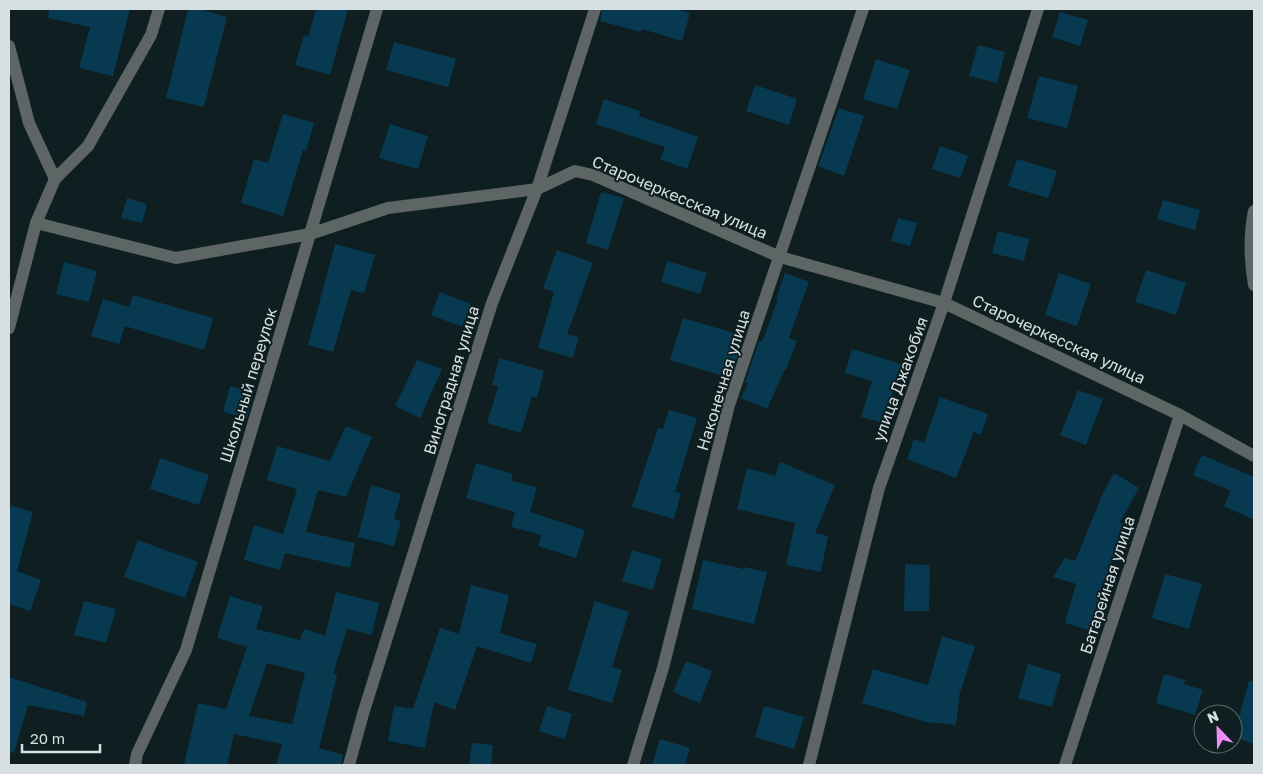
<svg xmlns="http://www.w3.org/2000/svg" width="1263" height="774" viewBox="0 0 1263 774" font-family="'Golos Text',sans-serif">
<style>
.building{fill:#073a51;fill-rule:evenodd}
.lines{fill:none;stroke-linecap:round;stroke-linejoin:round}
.minor{stroke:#5e6565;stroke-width:12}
.labels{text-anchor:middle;stroke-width:4;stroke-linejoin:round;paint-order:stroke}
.street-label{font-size:16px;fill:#d6e0e2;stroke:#0f1e21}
</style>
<rect width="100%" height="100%" fill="#0f1e21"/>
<path class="building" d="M49 9H130L113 76 79 68 90 27 48 18Z
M188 9H199L227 17 204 107 166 98Z
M316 9H348L330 75 295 65 304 35 308 37Z
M603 9H676L690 13 682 41 642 29 641 32 600 21Z
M1060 12 1088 20 1080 46 1052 37Z
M394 42 456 59 448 87 386 70Z
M978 45 1005 52 997 83 969 76Z
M876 59 910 70 897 109 863 99Z
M1039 76 1078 86 1067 128 1027 118Z
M755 85 797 99 789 125 746 111Z
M604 99 640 111 639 116 698 137 687 169 660 159 665 147 596 124Z
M839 108 864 116 844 176 818 166Z
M283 114 314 123 306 151 303 150 283 216 241 203 254 159 268 163Z
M390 124 428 136 418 169 379 158Z
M940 146 968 156 960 178 932 169Z
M1017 159 1057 171 1048 198 1008 186Z
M601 192 624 198 608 250 586 243Z
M127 198 147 204 142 223 121 218Z
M1163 200 1200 210 1195 230 1157 219Z
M898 218 917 223 910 246 891 241Z
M998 231 1029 239 1024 261 992 253Z
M335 244 375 255 364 293 351 290 333 352 308 345Z
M557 250 593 263 567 334 579 337 573 358 538 348 554 292 543 288Z
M667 261 707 273 700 294 661 282Z
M64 262 97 271 89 302 56 294Z
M1146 270 1186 283 1176 315 1135 302Z
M785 273 809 282 789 338 797 341 786 370 785 369 767 409 741 398 748 383 745 382 759 341 762 342 778 299H776Z
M1059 273 1091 284 1077 326 1045 315Z
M440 292 471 304 462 327 431 315Z
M133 295 213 318 204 350 125 326 119 344 91 336 103 299 129 307Z
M683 318 744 336 730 378 670 360Z
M852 349 901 364 884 423 861 417 872 381 845 373Z
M499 358 544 371 537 398 532 396 521 433 487 423 498 387 492 385Z
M417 360 442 369 420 418 395 406Z
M230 386 254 392 247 418 223 412Z
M1078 390 1103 399 1086 445 1060 435Z
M940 397 988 414 981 435 974 432 956 478 907 459 914 439 924 443Z
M669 410 697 418 675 492 681 493 674 519 632 507 658 428 663 429Z
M346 426 372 437 346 497 318 490 306 532 355 543 350 568 285 553 280 570 244 560 254 525 283 534 297 489 267 480 277 446 330 461Z
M1202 455 1254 477V520L1224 506 1231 491 1193 475Z
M160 458 209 475 199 505 150 489Z
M780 462 835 485 815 533 828 536 821 572 786 565 795 523 737 509 747 468 775 476Z
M476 463 513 474 511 481 537 487 530 512 585 530 576 558 538 546 542 535 511 527 515 512 466 498Z
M1114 473 1139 488 1120 522 1127 525 1097 598 1104 601 1095 632 1065 623 1076 584 1053 577 1065 558 1075 561 1104 491Z
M371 485 401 494 394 519 401 521 394 546 358 537Z
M9 505 33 512 17 571 41 580 30 611 9 604Z
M138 540 198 562 185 598 124 577Z
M632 550 662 559 653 590 622 581Z
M703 560 744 569V567L767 572 754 624 692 609Z
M905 564 930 565 929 611H904Z
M1165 574 1202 584 1189 629 1152 618Z
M471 585 509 595 500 633 537 644 531 663 477 646 455 710 434 702 425 748 388 741 394 706 413 709 440 628 459 634Z
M336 592 379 603 372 635 347 629 333 674 337 675 319 748 343 755 341 765H276L282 744 234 734 227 765H184L198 703 226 709 247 647 217 638 230 596 263 606 256 629 300 640 304 629 325 636ZM267 663 305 673 292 724 249 716Z
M84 601 116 609 106 643 74 635Z
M595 601 629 612 612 667 622 670 612 703 568 690Z
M942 636 975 646 961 690H960L956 725 926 722 862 703 873 669 928 685Z
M686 661 712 671 700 703 673 692Z
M1028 664 1061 674 1052 707 1018 698Z
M1164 674 1185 680 1184 684 1203 690 1195 715 1156 703Z
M9 677 87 702 84 716 28 705 14 753 9 752Z
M1249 681H1254V744L1233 737Z
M547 706 572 714 565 739 539 731Z
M764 706 804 717 794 749 755 737Z
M660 739 690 748 685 765H652Z
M472 743 493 745 491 765H469Z"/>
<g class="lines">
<path class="minor" d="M9 46 29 123 55 179
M1254 211C1249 235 1250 261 1254 285
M36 223 176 258 310 234 388 208 537 189 575 171 593 175 780 257 944 303 1180 415 1254 456
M9 328 36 223 55 179 88 146 151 35 159 9
M135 765 137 754 186 650 377 9
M349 765 363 714 492 303 537 189 595 9
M633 765 663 668 729 405 863 9
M809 765 879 488 944 303 1038 9
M1065 765 1180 415"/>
</g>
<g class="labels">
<g class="street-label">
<text transform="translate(680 197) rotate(23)" y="6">Старочеркесская улица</text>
<text transform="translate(1059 339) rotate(25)" y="6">Старочеркесская улица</text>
<text transform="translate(900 379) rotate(-70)" y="6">улица Джакобия</text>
<text transform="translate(451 380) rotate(-73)" y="6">Виноградная улица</text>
<text transform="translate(723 380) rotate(-73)" y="6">Наконечная улица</text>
<text transform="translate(248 385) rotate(-73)" y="6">Школьный переулок</text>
<text transform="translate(1107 585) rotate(-72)" y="6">Батарейная улица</text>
</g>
</g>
<rect width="1263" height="774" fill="none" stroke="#d6e0e2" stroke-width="20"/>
<g transform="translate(1218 729) rotate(337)"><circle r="24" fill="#0f1e21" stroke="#5f6c6e"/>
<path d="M0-4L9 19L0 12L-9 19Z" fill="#f08bf6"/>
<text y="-8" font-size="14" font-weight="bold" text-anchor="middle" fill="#d6e0e2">N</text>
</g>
<path d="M22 744v8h78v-8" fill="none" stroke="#d6e0e2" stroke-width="2.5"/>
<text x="30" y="744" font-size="15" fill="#d6e0e2" stroke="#0f1e21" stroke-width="4" paint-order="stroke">20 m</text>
</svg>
